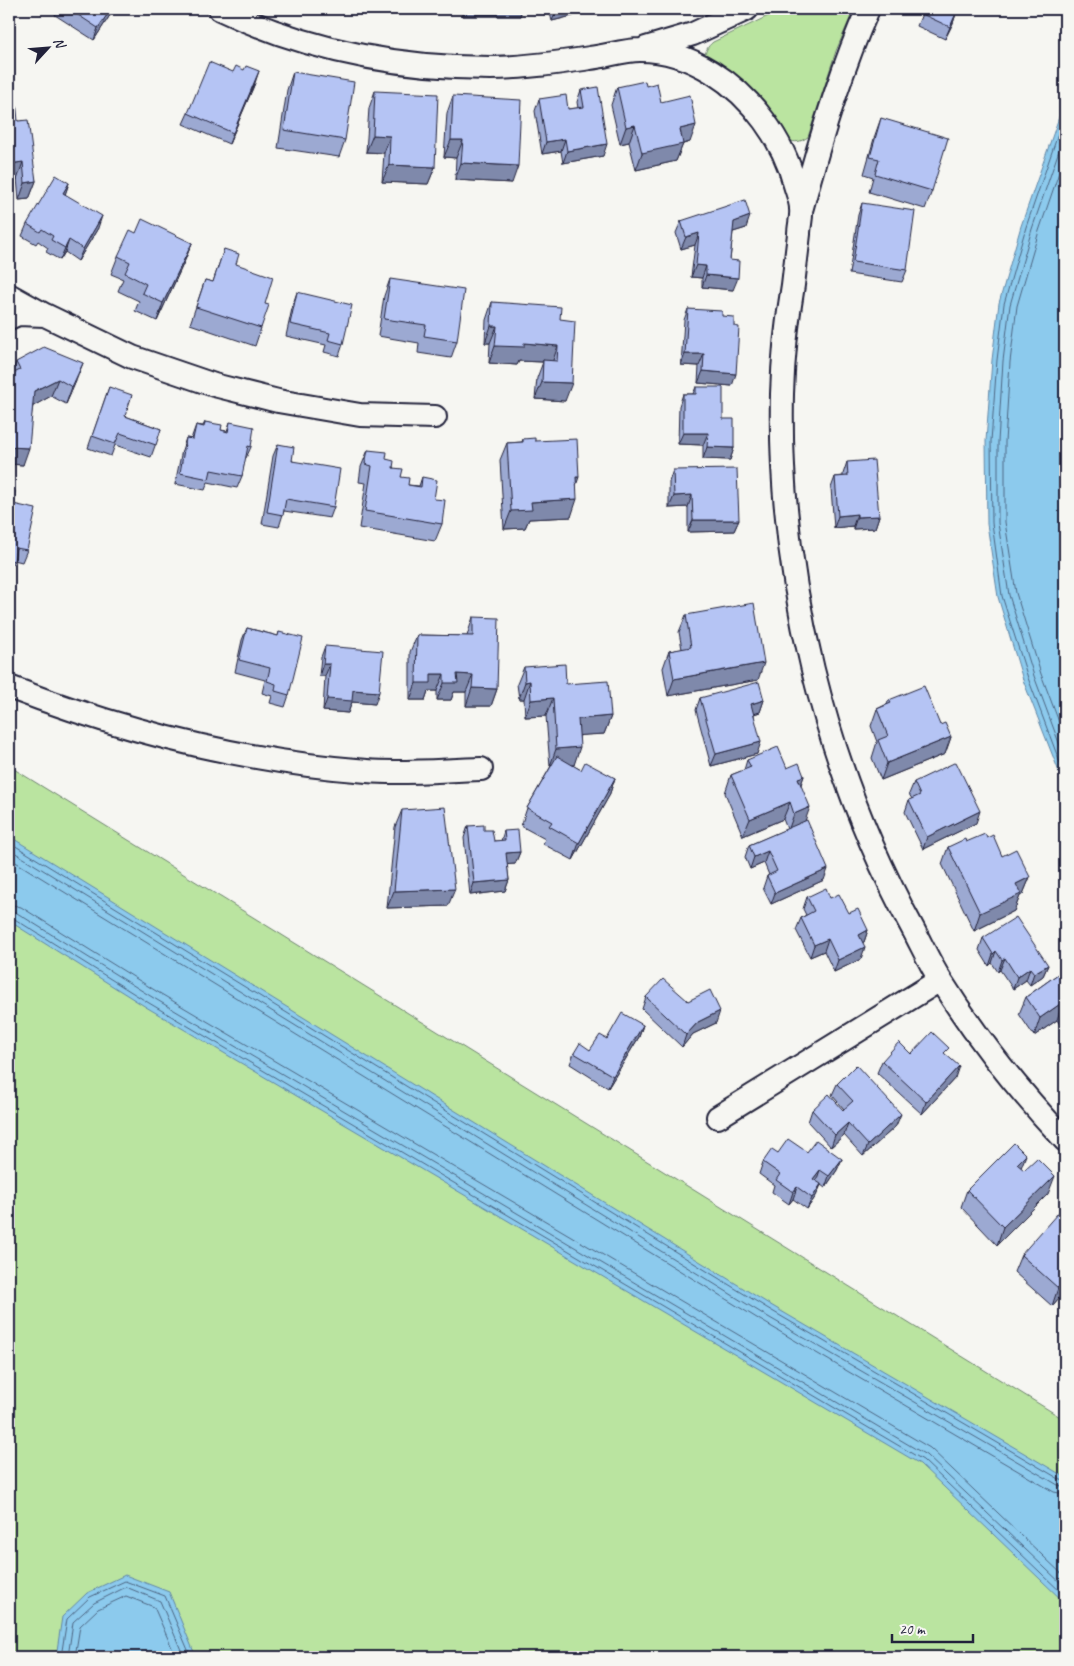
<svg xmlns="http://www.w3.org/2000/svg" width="1074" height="1666" viewBox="0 0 1074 1666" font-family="Caveat,sans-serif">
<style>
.green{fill:#bae4a0;stroke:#6e836e}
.water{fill:#8ccaed;stroke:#6287a6}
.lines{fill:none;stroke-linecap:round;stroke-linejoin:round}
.shore{stroke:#4c6582;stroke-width:1}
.street-casing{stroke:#22223b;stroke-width:26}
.street{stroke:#f6f6f2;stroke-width:22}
.wall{fill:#9ca9d2;stroke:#22223b}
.shaded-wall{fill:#7f89ab;stroke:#22223b}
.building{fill:#b5c4f4;stroke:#22223b}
</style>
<rect width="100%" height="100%" fill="#f6f6f2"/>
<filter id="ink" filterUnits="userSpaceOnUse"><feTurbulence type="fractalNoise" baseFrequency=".02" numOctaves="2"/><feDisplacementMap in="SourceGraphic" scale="10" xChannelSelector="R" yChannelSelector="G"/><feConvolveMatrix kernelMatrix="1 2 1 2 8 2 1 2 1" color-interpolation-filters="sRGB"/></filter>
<g filter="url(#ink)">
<path class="green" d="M783 9H854L836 51 808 137C800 142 796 143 788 140L705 59C705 51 707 47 713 42Z
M9 766 1065 1420V1657H9Z"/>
<path class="water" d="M1065 100V787L1023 680 998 597 987 524 986 441 992 360 999 303 1021 226Z
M9 836 769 1304 1065 1477V1603L920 1464 146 1007 9 921Z
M125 1575 169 1592 196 1657H56L62 1617 87 1593Z"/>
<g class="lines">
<path class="shore" d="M1065 114 1026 227 1004 304 997 360 991 441 992 523 1002 596 1028 678 1065 776
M1065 133 1032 229 1010 305 1003 361 998 442V523L1009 595 1034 676 1065 759
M1065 155 1039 231 1017 306 1010 362 1005 442V522L1016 593 1041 674 1065 738
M9 842 767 1308 1061 1480 1065 1481
M9 849 763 1314 1058 1485 1065 1487
M9 858 760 1320 1054 1492 1065 1494
M9 904 21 907 156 991 930 1448 1065 1577
M9 911 17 913 152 997 926 1455 1065 1587
M9 917 13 918 149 1003 923 1460 1065 1596
M61 1657 67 1619 90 1597 125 1581 165 1596 191 1657
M68 1657 73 1622 94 1603 126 1587 160 1601 184 1657
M75 1657 80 1626 98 1609 126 1596 154 1607 176 1657"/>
<defs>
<path id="street" d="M220 9C304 49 397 68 490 68 523 68 557 63 590 58 607 56 624 50 640 50 666 50 691 59 712 72 752 97 783 139 795 185 797 192 801 201 801 209 802 217 799 226 799 234 797 251 795 268 793 285 787 321 783 357 782 394 778 578 825 767 913 929 922 946 930 964 941 981 976 1037 1019 1091 1065 1140
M646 48 693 34 747 9
M802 207C820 139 840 72 868 9
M9 295 45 315 18 314 9 318
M45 315 132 357 214 385 278 401 360 415 435 417
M9 687C124 731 243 762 367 771 404 774 443 770 481 769
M718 1117 940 980"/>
</defs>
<use href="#street" class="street-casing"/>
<use href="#street" class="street"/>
</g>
<path class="wall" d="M57 9H114L94 40 55 15Z
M462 9H522L520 16H462Z
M549 9H600L552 21Z
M922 9H960L959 11H957L953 23 945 39 917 26 924 9Z
M293 72 345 140 339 157 278 148 287 90Z
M255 83 229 144 183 124 188 113Z
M646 86 661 102 690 142 683 144 676 161 636 170 629 142 620 144 611 105 617 87Z
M581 90 603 156 563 163 561 151 542 154 535 111 539 99 568 109 578 108 577 102Z
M375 91 435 167 428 184 382 182 384 153 366 152 369 108Z
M453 96 512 183 455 180 456 158 444 157 447 113Z
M10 101 18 121 36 181 29 199 19 200Z
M881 118 932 191 925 209 869 192 873 177 864 174 875 135Z
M69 183 65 194 98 228 78 261 65 252 60 260 46 252 48 248 38 241 36 244 22 236 27 224Z
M862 203 907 270 902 282 849 274 858 215Z
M681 221 746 228 733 232 730 260 733 290 702 287V278L691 277 695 245 681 249 676 233Z
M136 233 192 243 185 260 157 321 135 311 139 301 118 291 123 279 111 274 118 256Z
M224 249 265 304 261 328 255 346 190 324 205 280 213 282Z
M390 279 457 341 451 358 418 353 419 343 378 336 384 296Z
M297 292 343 344 339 356 324 352 326 345 286 336 293 304Z
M492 302 560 319 565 401 535 399 537 378 543 362 519 361 517 365 489 363 490 343H485L486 320Z
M688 309 722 316 734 326 732 386 698 383 699 366 681 365 684 320Z
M16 362 76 381 66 404 51 396 33 406 23 465 9 464V382Z
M109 387 125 416 161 429 151 457 115 445 111 456 88 448Z
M696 387 723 419 734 448 730 460 703 459V445L678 444 679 406 683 394H693Z
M205 422 221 430 227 431 230 422 251 447 246 458H245L242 476 237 488 208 482 205 490 175 484 182 450 186 438 191 439 196 425 203 426Z
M523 439 535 441 576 485 571 517 529 519 525 528 504 529 500 460 507 443 522 442Z
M278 444 334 507 330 518 284 511 279 527 262 524 273 456Z
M368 450 386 459 408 485 419 486 422 477 434 499 442 524 435 541 359 528 366 483 359 482 361 467Z
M847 462 879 516 875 528 853 529V526L834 528 831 488 835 477 843 476V474Z
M673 470 739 520 734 531 688 532V507L669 508V482Z
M9 489 27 550 22 562 14 560 9 573Z
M686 615 758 680 668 696 663 668 669 651 682 649 679 632Z
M473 617 497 689 491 706H466V692H454L451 700H437V691H428L425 700H410V652L417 635 467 636Z
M247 628 278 636 279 632 289 695 285 707 270 703 272 696 262 693 265 680 235 672 242 640Z
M325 646 375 704 352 702 348 713 323 711 325 676H319L321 657Z
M524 667 566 684 611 716 604 734 580 735 574 765H572L581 770 615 778 609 796 573 860 543 844 545 839 521 826 527 808 551 766H550L546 716 525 717 524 699H519L517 684Z
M700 698 764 700 760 712 754 714 757 754 711 766 696 710Z
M889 700 940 725 951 737 945 754 881 780 872 758 877 742 871 726 877 709 887 704Z
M747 760 787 768 804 776 801 784 805 821 824 880 771 904 763 888 767 876 769 875 764 863 750 869 745 857 749 845 787 829 783 819 743 836 725 793 731 775 744 770Z
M914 782 976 823 923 849 905 812 909 800 912 799 909 794Z
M402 810 448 906 387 908 395 827Z
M468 826 484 830 494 841H501L504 831 520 852 515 864H507L509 880 505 891 470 895 464 838Z
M987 838 1002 856 1030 877 1023 894 1020 896 1014 911 974 931 942 864 948 847Z
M807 897 830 898 868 930 864 942H863L861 959 834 972 824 951 810 957 796 930 801 918 806 915 803 909Z
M983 938 1048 965 1043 976 1030 985 1026 980 1013 989 1000 970 998 972 992 963 989 966 979 950Z
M1065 969V1032L1057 1020 1034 1036 1019 1014 1026 997Z
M646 997 688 1001 716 1023 693 1034 682 1047 642 1009Z
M643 1025 639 1037 608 1088 570 1064 574 1053 590 1050 607 1039Z
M911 1054 946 1055 955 1078 922 1114 877 1073 882 1061Z
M837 1084 896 1126 863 1156 844 1135 831 1147 808 1122 812 1110H843L844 1109 832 1095Z
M807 1152 842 1159 837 1170 825 1188 821 1185 816 1196 807 1209 793 1199 789 1204 772 1192 774 1185 759 1174 763 1162 778 1153Z
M1021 1168 1048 1194 997 1245 961 1207 967 1190Z
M1021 1255 1065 1291 1052 1306 1014 1272Z"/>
<path class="shaded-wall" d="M111 9H114L94 40 98 28Z
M464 9H522L520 16H462Z
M557 9H600L552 21Z
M957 11 953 23 945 39 950 27Z
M259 71 255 83 229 144 233 133Z
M635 125 629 142 620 144 626 127Z
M696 125 690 142 683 144 676 161 636 170 642 153 680 129Z
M373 135 390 136 384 153 366 152Z
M565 139 561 151 542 154 546 142Z
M451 140H463L456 158 444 157Z
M607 144 603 156 563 163 567 151Z
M23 162 17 180 9 181V164Z
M461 163 518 166 512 183 455 180Z
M389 165 435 167 428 184 382 182Z
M36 181 29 199 19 200 25 183Z
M69 183 65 195 63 193Z
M102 216 98 228 78 261 83 249Z
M750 216 746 228 730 233 734 222Z
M699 233 695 245 681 249 686 237Z
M69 240 65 252 60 260 65 248Z
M192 243 185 260 157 321 163 303Z
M696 265 706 266 702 278 691 277Z
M706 275 738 278 733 290 702 287Z
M491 326H497L490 343H485Z
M524 343 558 346 552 363 543 360V362L519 361 517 365 489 363 495 346Z
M685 354H704L699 366 681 365Z
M83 363 76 381 66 404 72 387Z
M703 371 736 374 732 386 698 383Z
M58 379 51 396 28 409 34 391Z
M542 382 572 383 565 401 535 399Z
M683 433H708L703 445 678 444Z
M9 447 29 448 23 465 9 464Z
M707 447 734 448 730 460 703 459Z
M576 477H579L573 495Z
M692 495 688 507 669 508 674 496Z
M577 499 571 517 529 519 525 528 504 529 511 511 531 502Z
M857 514 853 526 834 528 838 516Z
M879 516 875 528 853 529 857 517Z
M693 520H739L734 531 688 532Z
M764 663 758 680 668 696 674 679Z
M323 664H330L325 676H319Z
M431 674H444L437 691H428L425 700H410L416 683Z
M457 674 473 675 466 692H454L451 700H437L444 683Z
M530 681 524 699H519L525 682Z
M472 688 497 689 491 706H466Z
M353 690 379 692 375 704 352 702 348 713 323 711 327 699Z
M553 698 546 716 525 717 531 700Z
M764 700 760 712 747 716 751 704Z
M611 716 604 734 572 736 578 719Z
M951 737 945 754 881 780 887 763Z
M761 742 757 754 711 766 716 754Z
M580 747 574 765 550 766 556 749Z
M804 776 798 793V778Z
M615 778 609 796 573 860 579 843Z
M790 802 783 819 743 836 750 819Z
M810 807 804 824 788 831 794 814Z
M980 811 976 823 923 849 927 837Z
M768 851 764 863 750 869 754 857Z
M520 852 515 864 502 865 506 853Z
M828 869 824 880 771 904 775 893Z
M1030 877 1023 894 1020 896 1014 911 974 931 980 913 1016 884Z
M509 880 505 891 470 895 474 883Z
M455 889 448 906 387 908 394 891Z
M868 930 864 942 854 946 859 935Z
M828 939 824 951 810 957 814 945Z
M865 947 861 959 834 972 838 960Z
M996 951 992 963 989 966 993 954Z
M1005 958 1000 970 998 972 1002 960Z
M1048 965 1043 976 1030 985 1034 973Z
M1030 968 1026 980 1013 989 1017 977Z
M1063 1002 1057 1020 1034 1036 1040 1018Z
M720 1011 716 1023 693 1034 682 1047 686 1035 698 1022Z
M643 1025 639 1037 608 1088 613 1076Z
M959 1066 955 1078 922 1114 926 1102Z
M901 1114 896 1126 863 1156 868 1145Z
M848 1123 844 1135 831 1147 835 1135Z
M1026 1155 1019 1173 1017 1164Z
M842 1159 837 1170 825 1188 829 1176Z
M820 1170 816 1182 813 1179Z
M1055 1176 1048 1194 997 1245 1003 1227Z
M821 1184 816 1196 807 1209 812 1198Z
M797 1187 793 1199 789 1204 793 1192Z
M1065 1281V1291L1052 1306 1058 1288Z"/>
<path class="building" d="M69 9H111L98 28Z
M924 9H952L957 11 950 27 922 14Z
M209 62 233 72 236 66 244 70 246 66 259 71 233 133 188 113Z
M293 72 354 82 345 140 284 130Z
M645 81 646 86 657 83 661 102 690 95 696 125 680 129 683 144 642 153 635 125 626 127 617 87Z
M598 87 607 144 567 151 565 139 546 142 539 99 566 95 568 109 584 107 581 90Z
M9 90 10 101 16 100 18 121 28 120 36 181 25 183 23 162 9 164Z
M375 91 438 94 435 167 389 165 390 136 373 135Z
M453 96 521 100 518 166 461 163 463 140H451Z
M881 118 948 138 932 191 875 174 879 159 870 157Z
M56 175 69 183 63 193 102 216 83 249 69 240 65 248 51 240 53 236 42 229 40 232 27 224Z
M745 200 750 216 734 222 730 260 739 261 738 278 706 275V266L696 265 699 233 686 237 681 221Z
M862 203 915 211 907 270 853 262Z
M142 219 192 243 163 303 142 293 146 284 125 273 130 262 118 256 130 230 136 233Z
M224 249 239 254 236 264 273 277 265 304 269 305 261 328 196 307 205 280 213 282Z
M390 279 464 290 457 341 424 336 426 325 384 319Z
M297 292 352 305 343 344 328 340 330 333 290 324Z
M492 302 561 307 560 319 575 321 572 383 542 382 543 360 557 361 558 346 524 343V347L495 346 497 326H491Z
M688 309 722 311V316L734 317V326L739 327 736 374 703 371 704 354H685Z
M44 347 83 363 72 387 58 379 34 391 29 448 9 447V418L12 374 20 370 16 362Z
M109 387 132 395 125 416 161 429 156 445 120 433 115 444 92 436Z
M696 387H723V419H734V448L707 447 708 433H683V394H696Z
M205 422 222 425 221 430 228 432 230 422 254 427 251 447 248 446 242 476 211 470 209 479 180 473 186 438 193 439 196 425 204 427Z
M535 438V441L577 439 579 477H576L577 499 531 502 532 510 511 511 507 443 523 442V439Z
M278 444 294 447 292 461 340 469 334 507 286 499 283 515 267 512Z
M368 450 387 452 386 459 394 461 393 468 403 469 401 477 409 478 408 485 421 487 422 477 437 480 434 499 445 500 442 524 365 511 372 466 365 464Z
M874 460 879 516 857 517V514L838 516 835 477 848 476 847 462Z
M737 469 739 520H693L692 495 674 496 673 470Z
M9 489 15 491 13 504 36 509 27 550 16 548 14 561 9 560Z
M754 603 764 663 674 679 669 651 691 647 686 615Z
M473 617 499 618 497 689 472 688 473 675 457 674 458 683H444V674H431V683H416L417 635 473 636Z
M247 628 278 636 279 632 303 638 289 695 275 691 276 684 267 681 270 668 239 660Z
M325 646 383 651 379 692 353 690 352 701 327 699 330 664H323Z
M565 664 566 684 608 681 611 716 578 719 580 747 556 749 553 698 531 700 530 681 525 682 524 667Z
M759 682 764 700 751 704 761 742 716 754 700 698Z
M924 686 940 725 945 723 951 737 887 763 878 740 888 736 877 709 891 703 889 700Z
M778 747 787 768 799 763 804 776 798 778 810 807 794 814 790 802 750 819 731 775 751 767 747 760Z
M557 756 581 770 585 762 615 778 579 843 549 826 552 822 527 808Z
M956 762 980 811 927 837 909 800 920 795 914 782Z
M445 807 455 889 394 891 402 810Z
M807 820 828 869 775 893 767 876 777 871 768 851 754 857 749 845Z
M484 825V830H492L494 841 505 840 504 831 518 830 520 852 506 853 509 880 474 883 468 826Z
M985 834 987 838 993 835 1002 856 1016 849 1030 877 1016 884 1021 894 980 913 948 847 965 839 966 842Z
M826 888 830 898 839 894 849 913 858 909 868 930 859 935 865 947 838 960 828 939 814 945 801 918 814 911 807 897Z
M1016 917 1048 965 1034 973 1030 968 1017 977 1005 958 1002 960 996 951 993 954 983 938Z
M1065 969V1005L1063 1002 1040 1018 1026 997Z
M663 979 688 1001 710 990 720 1011 698 1022 686 1035 646 997Z
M622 1013 643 1025 613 1076 574 1053 580 1043 590 1050 600 1035 607 1039Z
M932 1032 949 1048 944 1053 959 1066 926 1102 882 1061 899 1042 911 1054Z
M856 1065 901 1114 868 1145 848 1123 835 1135 812 1110 829 1094 843 1110 853 1101 837 1084Z
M788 1139 807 1152 816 1140 842 1159 829 1176 820 1170 813 1179 821 1184 812 1198 797 1187 793 1192 776 1180 780 1174 763 1162 772 1149 778 1153Z
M1014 1143 1026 1155 1017 1164 1024 1170 1037 1158 1055 1176 1003 1227 967 1190Z
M1065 1205V1281L1058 1288 1021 1255Z"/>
</g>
<rect width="1074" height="1666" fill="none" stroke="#f6f6f2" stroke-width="30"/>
<rect x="15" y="15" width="1044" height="1636" fill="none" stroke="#22223b" stroke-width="2" filter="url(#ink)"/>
<g transform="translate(48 48) rotate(64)" stroke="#f6f6f2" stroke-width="4" paint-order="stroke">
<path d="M0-4L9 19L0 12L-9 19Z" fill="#22223b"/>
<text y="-8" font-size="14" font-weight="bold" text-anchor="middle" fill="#22223b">N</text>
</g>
<path d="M892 1634v8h81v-8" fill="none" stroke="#22223b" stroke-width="2.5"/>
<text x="899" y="1634" font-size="15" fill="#22223b" stroke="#f6f6f2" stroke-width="4" paint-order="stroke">20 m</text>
</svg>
